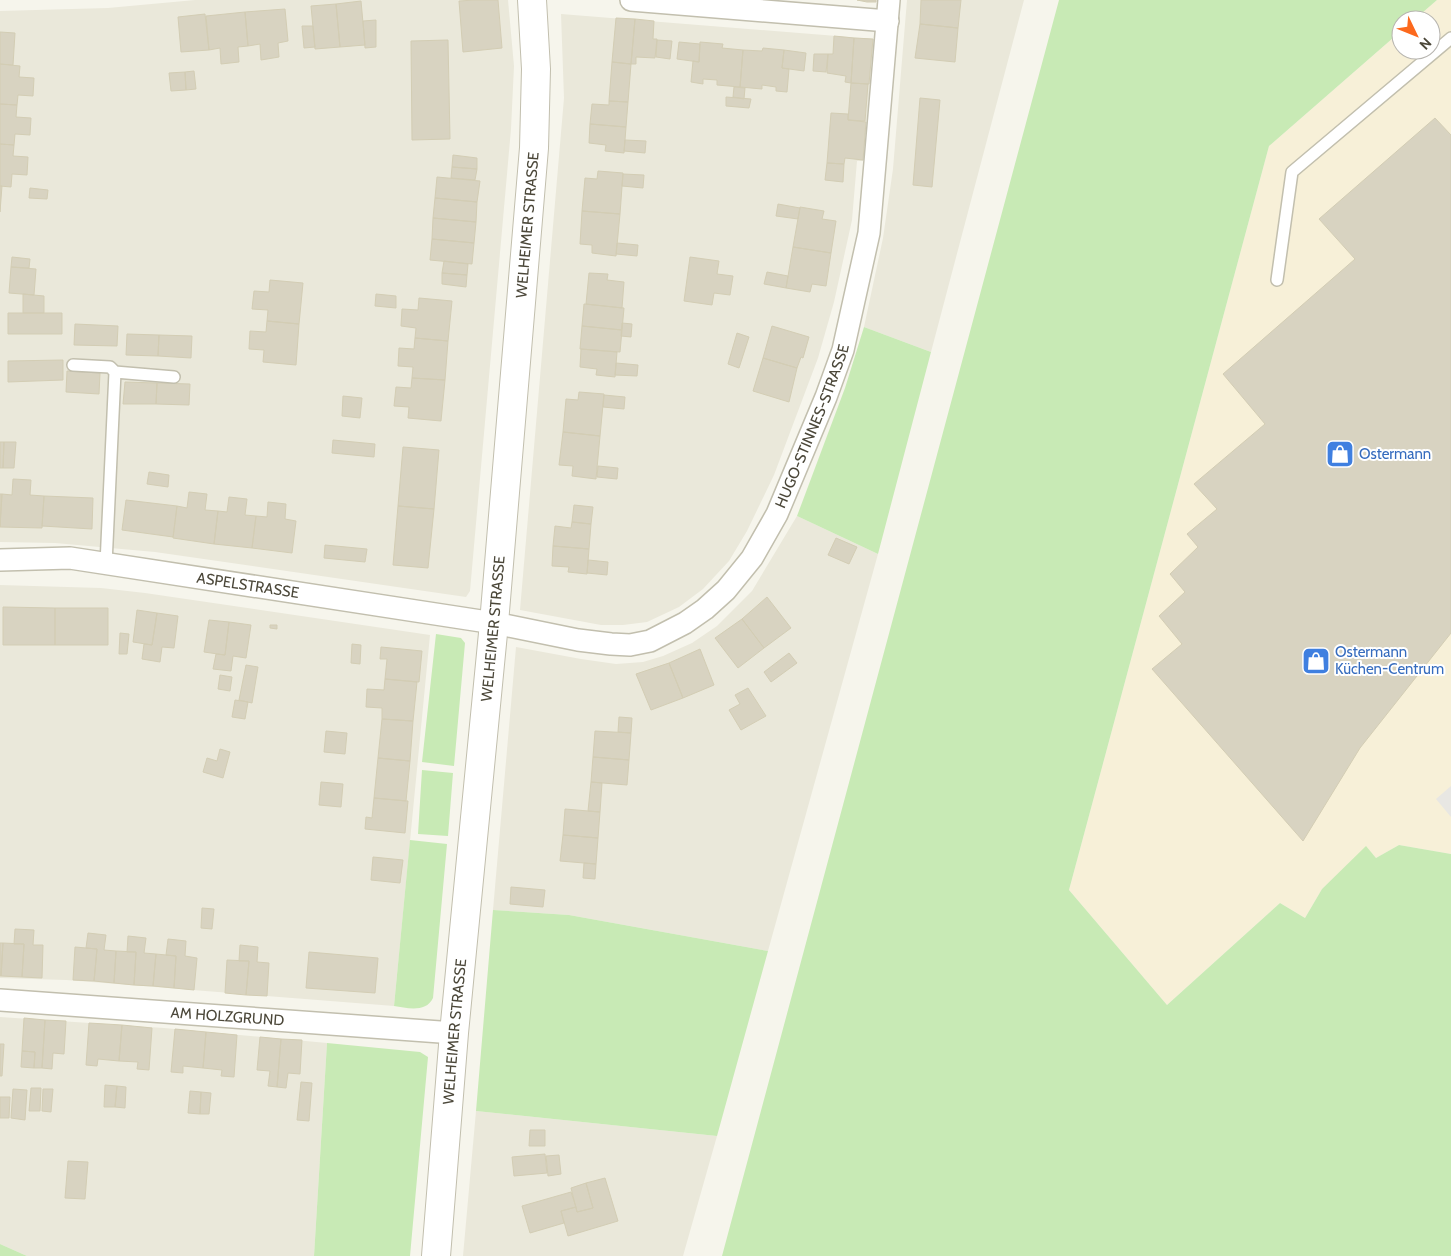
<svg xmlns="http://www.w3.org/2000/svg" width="1451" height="1256" viewBox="0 0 1451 1256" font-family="Cabin,sans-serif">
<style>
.residential{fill:#eae8da}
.commercial{fill:#f7f0d8}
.green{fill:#c8eab5}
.parking{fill:#e8e7e3}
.building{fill:#d8d3c1;stroke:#d3cdb4}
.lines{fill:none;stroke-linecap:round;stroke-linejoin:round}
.service-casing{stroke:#c2bfae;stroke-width:14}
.minor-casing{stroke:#c2bfae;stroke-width:24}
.tertiary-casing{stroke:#c2bfae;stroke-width:30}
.service{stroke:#fff;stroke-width:11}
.minor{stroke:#fff;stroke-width:21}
.tertiary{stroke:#fff;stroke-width:28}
.labels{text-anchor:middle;stroke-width:4;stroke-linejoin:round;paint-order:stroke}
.street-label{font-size:15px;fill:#4b4739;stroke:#fff}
.shop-label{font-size:15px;fill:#366cbe;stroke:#fff;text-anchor:start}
</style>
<rect width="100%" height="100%" fill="#f6f5ec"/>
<path class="residential" d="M195 0H508L514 66 511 129 470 591 466 597 155 552 55 543 0 542V11L108 8Z
M907 0H1024L931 352 864 327 883 238 893 169Z
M561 14 874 39 863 161H857L852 220 834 302 818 358 774 475 747 531 729 561 703 589 679 607 647 622 623 625H601L520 610 564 98Z
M797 516 878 554 768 951 569 915 493 910 516 647 581 659 616 664 643 662 663 656 692 643 717 626 752 591Z
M0 585 101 588 145 593 430 635 394 1006 66 980 0 978Z
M0 1017 164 1028 327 1043 314 1256H27L0 1244Z
M476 1111 717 1136 683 1256H463Z"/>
<path class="commercial" d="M1437 0H1451V854L1399 845 1376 858 1366 847 1322 889 1305 918 1280 903 1167 1005 1069 890 1269 146 1401 31V50H1431V20H1414Z"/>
<path class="green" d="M1059 0H1437L1414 20H1401V31L1269 146 1069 890 1167 1005 1280 903 1305 918 1322 889 1366 846 1376 858 1399 845 1451 854V1256H722Z
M864 327 931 352 878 554 797 516 845 388Z
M436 634 461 638 465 643 454 766 422 762Z
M422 770 453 773 448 836 418 834Z
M410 840 447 844 433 998C426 1013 407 1008 394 1006Z
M493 910 569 915 768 951 717 1136 476 1111Z
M327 1043 420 1052 428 1057 410 1256H314Z
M0 1244 27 1256H0Z"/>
<path class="parking" d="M1451 786V817L1436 799Z"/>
<path class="building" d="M475 0H498L502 48 463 52 459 1Z
M857 0H876V2H867Z
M921 0H961L958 28 920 24Z
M361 1 365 45 340 47 336 4Z
M336 4 340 47 315 49 311 6Z
M285 9 288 41 278 43 279 57 261 60 260 44 248 46 245 12Z
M245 12 248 46 238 47 239 62 221 64 220 48 209 50 206 16Z
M205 14 209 50 181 52 178 17Z
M616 18 635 19 631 64 612 62Z
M635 19 654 21 653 39H657L655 58 636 57V64H631Z
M376 20V47L365 48 363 21Z
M920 24 958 28 955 62 915 58Z
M302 26H313L315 47 304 48Z
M0 32 15 33 13 65 0 64Z
M834 36 854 38 851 83 845 82 846 76 827 73 828 54H833Z
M854 38 873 39 869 84 851 83Z
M448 40 450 139 412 140 411 41Z
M657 40 672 41 670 59 656 57Z
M679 42 700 44 699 62 677 59Z
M700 42 723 44 722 48 743 50 740 87 717 85V80L703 79V84L691 82 693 61 699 62Z
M763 48 784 50 782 68 789 69 787 92 776 91V87L762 85V89L740 87 743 50 762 51Z
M784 50 806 53 804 71 782 68Z
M814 54H828L826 72 813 71Z
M612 62 631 64 628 102 609 101Z
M0 64 20 66 19 77 34 78 33 96 18 95 17 105 0 104Z
M194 71 196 89 186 90 185 72Z
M185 72 186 90 171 91 169 73Z
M851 83 868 84 865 121 848 120Z
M734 87 745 88 744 99 733 97Z
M726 97 751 99 749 108 726 106Z
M920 98 940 100 932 187 913 185Z
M609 101 628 102 626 127 590 124 592 104 609 105Z
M0 104 17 105 16 117 31 118 30 135 15 134 14 145 0 144Z
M831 113 848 114V120L866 122 863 160 845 158 844 164 827 163Z
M1435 118 1451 135V633L1360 748 1303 841 1152 669 1182 644 1159 616 1185 592 1170 574 1198 547 1187 534 1217 509 1194 484 1265 424 1223 374 1355 259 1319 219Z
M590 124 626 127 624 153 605 151 606 145 589 143Z
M625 140 646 141 645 153 624 151Z
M0 144 14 145 13 156 28 157 27 175 12 174 11 187 0 186Z
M453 155 477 158V169L452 167Z
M827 163 844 164 843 182 825 180Z
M452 167 477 169 475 180 451 178Z
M598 171 623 173 620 214 582 211 585 178 597 179Z
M623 174 644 175 643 188 622 186Z
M437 177 480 181 477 202 435 198Z
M0 186H2L0 212Z
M30 188 48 190 47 199 29 198Z
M435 198 477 202 476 222 433 218Z
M778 204 800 208 798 219 776 216Z
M800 207 824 211 822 219 836 221 831 253 793 247Z
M582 211 620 214 616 256 592 253V245L580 244Z
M433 218 476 222 474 243 432 239Z
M432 239 474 243 472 264 430 260Z
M617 243 638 245 637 256 616 254Z
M793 247 831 253 826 286 812 284 810 292 786 288Z
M12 257 30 259 29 268 11 267Z
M690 257 719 261 717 274 733 276 730 295 714 293 712 305 684 301Z
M444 261 468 264 467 275 442 273Z
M11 267 36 269 34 295 9 293Z
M767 272 788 276 786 288 764 284Z
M442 273 467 275 466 287 442 284Z
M589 273 608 274 607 280 624 282 622 308 586 304Z
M270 280 303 283 299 324 267 321 268 310 252 309 254 291 269 292Z
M23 294 44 296V313H23Z
M376 294 396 296V308L375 306Z
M419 298 452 301 448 341 415 338 416 328 401 326 402 309 418 310Z
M584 304 624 308 622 330 582 326Z
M8 313H62V334H8Z
M267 321 299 324 296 365 263 362 264 350 249 349 250 331 266 332Z
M622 323 632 324 631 337 621 336Z
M75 324 118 326 117 346 74 345Z
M582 326 622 330 620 352 580 349Z
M772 326 809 337 803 358 801 357 797 368 763 358Z
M737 333 749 337 739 368 728 364Z
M127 334 159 335 158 356 126 355Z
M159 335 192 336 191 358 158 356Z
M415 338 448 341 445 380 412 378 413 367 398 366 399 348 414 349Z
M581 349 617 352 615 377 596 375 597 369 580 367Z
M763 358 797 368 789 402 753 391Z
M63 360V380L8 382V361Z
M616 363 638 365 637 376 615 375Z
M67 371 100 373 99 394 66 392Z
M412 378 445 380 441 421 408 418 409 407 394 406 396 387 411 388Z
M125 382 157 383 156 404H123Z
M157 383 190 384 189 405 156 404Z
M579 392 604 394 600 436 563 432 566 399 578 400Z
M604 395 625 397 624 409 603 407Z
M343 396 362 398 360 418 342 416Z
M563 432 600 436 596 479 572 476 573 466 559 465Z
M333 440 375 444 374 457 332 453Z
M0 442H4L3 468H0Z
M4 442H16L14 468H3Z
M403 447 439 450 434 509 398 506Z
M598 466 618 468 617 479 597 477Z
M149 472 169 475 168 487 147 484Z
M13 479 31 480 30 495 44 496 42 528 0 527 2 494 12 495Z
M189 492 207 494 205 510 218 511 214 544 173 538 177 506 187 508Z
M0 494H2L0 527Z
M44 496 93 498 92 529 42 526Z
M229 497 247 499 245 515 256 516 252 548 214 544 218 511 227 512Z
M126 500 177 506 173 537 122 530Z
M268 502 286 504 285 519 296 521 292 553 252 548 256 516 267 517Z
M574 505 593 507 591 524 572 522Z
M398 506 434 509 428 568 393 565Z
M572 522 591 524 589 549 553 546 555 526 571 528Z
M836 538 857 547 849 564 828 555Z
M325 545 367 549 365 562 324 558Z
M553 546 589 549 587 574 568 572 569 567 552 566Z
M588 560 608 562 607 575 587 573Z
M767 597 791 628 764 648 742 619Z
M3 607 55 608V645H3Z
M55 608H108V645H55Z
M137 610 157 613 152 645 133 642Z
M157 613 178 616 174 648 162 647 160 662 142 659 144 644 152 645Z
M742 619 764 648 738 668 715 638Z
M209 620 229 622 225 655 204 652Z
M229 622 251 625 246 658 233 656 231 671 213 669 216 654 225 655Z
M270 625H277V629L270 628Z
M120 633 129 634 127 654H119Z
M352 644 361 645 360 664 351 663Z
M381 647 422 651 419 682 385 679 387 659H380Z
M700 649 714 685 683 698 669 663Z
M789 653 797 663 771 682 764 672Z
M669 663 683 698 651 710 636 674Z
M246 665 258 667 252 703 239 700Z
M220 675 232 677 230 691 218 689Z
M385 679 417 682 413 721 382 719V708L366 707 367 689 384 690Z
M748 688 766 716 741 730 729 710 740 704 735 695Z
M235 700 248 702 245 719 232 717Z
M619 717 632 718 631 733 618 732Z
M382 719 413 721 410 761 378 758Z
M326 731 347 733 345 754 324 752Z
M595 731 631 733 629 760 593 757Z
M220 749 230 752 223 778 203 772 207 758 217 761Z
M593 757 629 760 627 785 591 782Z
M378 758 410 761 406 801 374 798Z
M321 782 343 784 341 807 319 805Z
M591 782 602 783 600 812 588 811Z
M374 798 408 801 405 833 365 829 366 817 372 818Z
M565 809 600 812 598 838 563 835Z
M563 835 598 838 596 864 560 861Z
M373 857 403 860 400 883 371 880Z
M584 863 596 864 595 879 583 878Z
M511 887 545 890 543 907 510 904Z
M202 908 214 909 212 929 201 928Z
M15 929 34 930 33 945H43L42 978 22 977 24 944H14Z
M88 933 106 935 104 950 116 951 114 983 94 981 97 949 86 948Z
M128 936 146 938 144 953 156 954 153 986 134 985 136 952H127Z
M168 939 186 941 185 956 197 958 194 990 174 988 176 956 166 955Z
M0 943H3L1 976H0Z
M3 943 24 944 22 977 1 976Z
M240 945 258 947 257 962 269 963 267 996 246 995 249 961H239Z
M75 947 97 949 94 981 73 980Z
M116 951 136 952 134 985 114 983Z
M309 952 378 958 375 993 306 988Z
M156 954 176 956 174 988 153 986Z
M227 960 249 961 246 995 225 993Z
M24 1018 45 1020 42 1068H34L35 1052 22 1051Z
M45 1020 66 1021 64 1054 53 1053 52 1069 42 1068Z
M89 1023 122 1025 119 1061 98 1059 97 1066 86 1065Z
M122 1025 152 1028 149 1070 137 1069 138 1062 119 1061Z
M175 1029 206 1032 203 1068 183 1066V1073L171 1072Z
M206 1032 237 1035 234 1077 221 1076 222 1070 203 1068Z
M260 1037 281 1039 277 1087 268 1086 270 1071 257 1070Z
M281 1039 302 1040 300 1074 288 1073 286 1088 277 1087Z
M0 1044H4L2 1076H0Z
M22 1051 35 1052 34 1068 21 1067Z
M301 1082 312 1083 309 1121 297 1120Z
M105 1085 117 1086 115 1107H104Z
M117 1086 126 1087 125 1108 115 1107Z
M31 1088H41L40 1111H29Z
M13 1089 27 1090 25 1120 11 1118Z
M43 1089H53L51 1112 42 1111Z
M190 1091 201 1092 200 1114 188 1113Z
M201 1092 211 1093 209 1114H200Z
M0 1097H10L9 1118H0Z
M530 1130H545V1146H529Z
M545 1154 547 1173 514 1176 512 1157Z
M559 1155 561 1174 548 1176 546 1156Z
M68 1161 88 1162 85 1199 65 1198Z
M605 1178 618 1221 568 1236 561 1211 576 1207 577 1212 593 1208 586 1183Z
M586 1183 593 1208 577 1212 571 1188Z
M571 1192 576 1207 561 1211 564 1223 530 1233 522 1206Z"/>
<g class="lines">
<defs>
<path id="service" d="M1277 280 1292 172 1451 38
M73 365 110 367 115 372
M106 564 115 372 174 377"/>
<g id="minor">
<path d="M631 0 888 21"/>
<path id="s1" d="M0 560 70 558 494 623 578 640 611 644 630 645 650 641 685 623 705 609 726 590 752 558 777 514 826 397 843 350 869 233 889 0"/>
<path id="s2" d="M0 1000 454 1033"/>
</g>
<g id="tertiary">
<path id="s3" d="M436 1256 454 1033 494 623 534 148 536 69 532 0"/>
</g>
</defs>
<use href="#service" class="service-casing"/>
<use href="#minor" class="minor-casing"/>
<use href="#tertiary" class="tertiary-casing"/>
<use href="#service" class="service"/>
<use href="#minor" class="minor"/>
<use href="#tertiary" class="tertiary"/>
</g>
<defs>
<symbol id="shop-square" viewBox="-11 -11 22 22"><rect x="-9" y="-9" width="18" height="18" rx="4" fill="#3f7fe0" stroke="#fff"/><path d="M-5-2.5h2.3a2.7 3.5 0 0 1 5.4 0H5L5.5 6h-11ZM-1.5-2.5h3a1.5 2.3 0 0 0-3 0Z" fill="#fff"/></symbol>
</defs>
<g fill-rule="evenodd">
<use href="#shop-square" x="1324" y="438" width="32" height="32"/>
<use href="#shop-square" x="1300" y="645" width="32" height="32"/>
</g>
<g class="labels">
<g class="street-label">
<text dy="5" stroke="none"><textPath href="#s3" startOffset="1035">WELHEIMER STRASSE</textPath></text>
<text dy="5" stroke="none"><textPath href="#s1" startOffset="936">HUGO-STINNES-STRASSE</textPath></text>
<text dy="5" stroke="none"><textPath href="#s1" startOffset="250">ASPELSTRASSE</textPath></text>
<text dy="5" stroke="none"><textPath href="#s3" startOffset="630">WELHEIMER STRASSE</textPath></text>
<text dy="5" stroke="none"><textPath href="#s2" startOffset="228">AM HOLZGRUND</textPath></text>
<text dy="5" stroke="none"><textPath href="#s3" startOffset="225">WELHEIMER STRASSE</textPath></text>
</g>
<g class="shop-label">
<text x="1359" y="459">Ostermann</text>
<text x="1335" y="657">Ostermann<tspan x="1335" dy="17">Küchen-Centrum</tspan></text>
</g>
</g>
<g transform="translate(1416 35) rotate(133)"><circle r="24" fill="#ffffff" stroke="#b7b5b0"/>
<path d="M0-4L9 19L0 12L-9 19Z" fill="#fc691d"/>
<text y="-8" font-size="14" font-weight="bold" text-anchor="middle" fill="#4b4739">N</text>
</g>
</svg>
